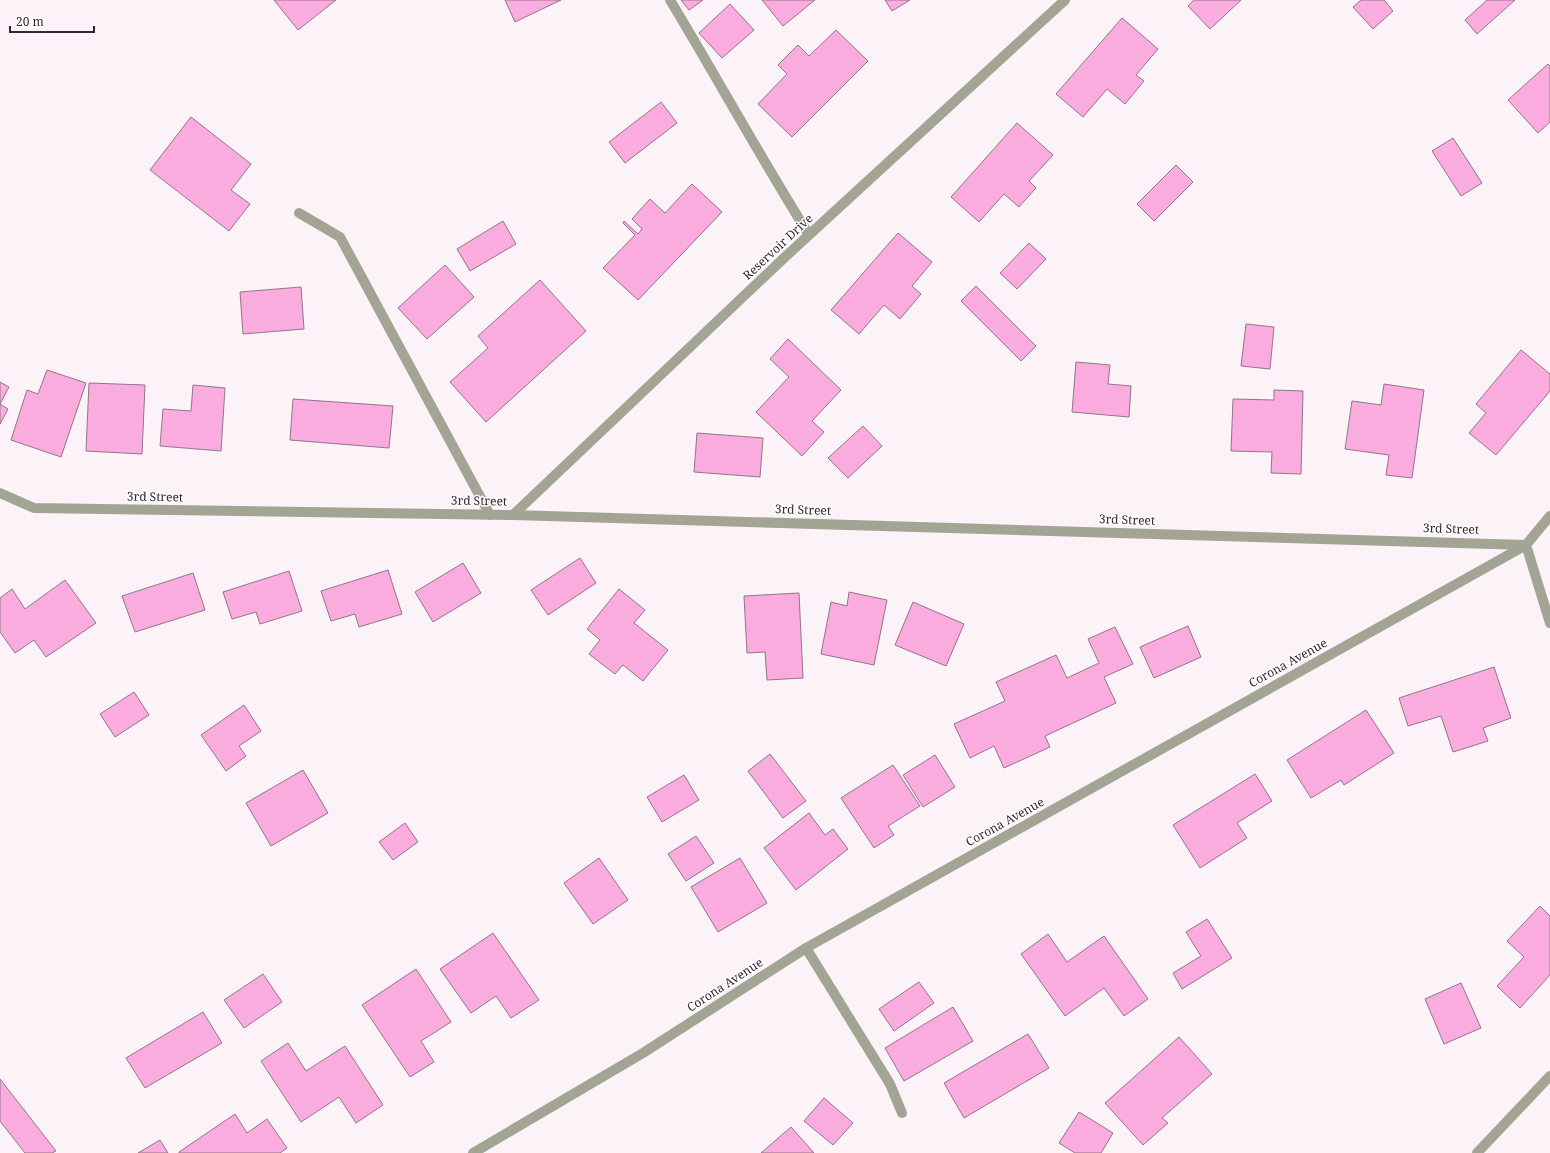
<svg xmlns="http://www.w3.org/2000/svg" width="1550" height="1153" viewBox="0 0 1550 1153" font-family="'Noto Serif',serif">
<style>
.building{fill:#faacdf;stroke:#937488}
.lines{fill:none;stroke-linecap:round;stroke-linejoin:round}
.lane{stroke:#a2a494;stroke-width:10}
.street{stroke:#a2a494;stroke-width:10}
.labels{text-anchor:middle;stroke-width:3;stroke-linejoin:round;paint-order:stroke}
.street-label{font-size:12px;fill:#342730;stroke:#fff}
</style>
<rect width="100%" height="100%" fill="#fbf3f8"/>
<path class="building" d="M274 0H336L298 30Z
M505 0H561L515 22Z
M681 0H703L689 10Z
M762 0H815L783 26Z
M885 0H910L892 11Z
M1194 0H1241L1210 29 1188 6Z
M1361 0H1384L1393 11 1373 29 1353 7Z
M1487 0H1515L1477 34 1465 20Z
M730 4 754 30 722 58 699 33Z
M1122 18 1158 49 1136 75 1144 81 1125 104 1107 89 1083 117 1056 94Z
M836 30 868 61 792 137 758 104 787 74 778 65 798 45 809 56Z
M1548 64 1550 66V122L1538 133 1508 100Z
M661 102 677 123 625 163 609 142Z
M191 117 251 164 231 190 250 204 229 231 150 170Z
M1017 123 1053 155 1029 181 1036 188 1019 207 1004 194 979 222 951 197Z
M1453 138 1482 183 1461 196 1432 151Z
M1176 165 1193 182 1154 221 1137 204Z
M692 184 722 212 638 300 603 268 635 235 623 223 624 221 638 234 642 229 632 219 650 199 665 213Z
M503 221 516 244 470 271 457 249Z
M898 233 932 262 912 286 921 294 900 319 884 305 859 334 831 310Z
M1029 243 1046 259 1017 289 1000 273Z
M445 265 474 297 427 339 398 308Z
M540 280 586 331 486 422 450 382 488 348 478 336Z
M976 286 1036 346 1021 361 961 301Z
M301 287 304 329 243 334 240 292Z
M1246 324 1274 327 1270 369 1241 366Z
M788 339 841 390 812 421 824 432 802 456 756 412 789 377 770 359Z
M1521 350 1550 374V391L1496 455 1469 433 1486 413 1476 404Z
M1076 362 1110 365 1108 384 1131 386 1129 417 1072 412Z
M47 370 86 383 61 457 11 440 27 390 38 394Z
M0 382 9 387 0 404 8 409 0 424Z
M89 383 145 385 142 454 86 451Z
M1384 384 1424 390 1412 478 1386 475 1389 455 1345 449 1352 401 1381 405Z
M193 385 225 388 221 451 160 446 163 409 191 411Z
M1274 390 1303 391 1301 474 1271 473 1272 452 1231 451 1233 399 1274 400Z
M293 399 393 406 389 448 290 440Z
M863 426 882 446 848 478 828 458Z
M697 433 763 438 760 477 694 472Z
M580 558 596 583 548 615 531 590Z
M463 563 481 593 433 622 415 592Z
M388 570 402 614 359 627 355 614 331 621 321 591Z
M289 571 302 611 260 624 256 612 232 619 223 592Z
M193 573 205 610 135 632 122 596Z
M65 580 96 623 46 657 34 640 15 653 0 632V598L12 589 25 609Z
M619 589 645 610 634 623 668 650 643 681 623 665 615 674 589 654 600 640 587 629Z
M849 592 887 600 874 665 821 654 831 602 847 606Z
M799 593 803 678 767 680 765 652 747 653 744 596Z
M913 602 964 624 946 666 895 645Z
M1188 626 1201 657 1154 678 1140 647Z
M1115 627 1133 664 1104 677 1116 703 1045 736 1050 747 1004 768 994 746 970 758 954 724 1005 701 996 682 1056 655 1067 678 1099 663 1088 639Z
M1494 667 1511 718 1483 728 1488 741 1453 752 1441 716 1408 726 1399 698Z
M134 692 149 715 115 737 100 714Z
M244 705 261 731 239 746 246 756 226 771 201 735Z
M1366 710 1394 753 1344 785 1341 780 1311 798 1287 760Z
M770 754 806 801 783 818 748 771Z
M935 755 955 787 923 807 903 775Z
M893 765 920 806 888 826 894 835 874 848 841 798Z
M303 770 328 813 271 846 246 803Z
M1255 774 1272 801 1237 823 1247 838 1200 868 1173 825Z
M684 775 699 800 662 822 647 797Z
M809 813 825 835 833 829 848 849 796 890 764 848Z
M405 823 418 842 393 860 379 842Z
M696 836 714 863 686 881 668 854Z
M599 858 628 900 593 924 564 883Z
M740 858 767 903 718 932 691 887Z
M1540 906 1550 916V975L1520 1008 1497 986 1524 957 1507 941Z
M1207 919 1232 958 1182 989 1173 973 1201 956 1186 932Z
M493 933 539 1000 511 1018 496 996 471 1013 440 969Z
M1048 934 1067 962 1104 936 1148 999 1124 1016 1104 988 1065 1016 1021 954Z
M416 969 451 1022 421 1041 434 1062 410 1077 362 1005Z
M263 974 282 1002 244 1028 224 1000Z
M919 982 934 1003 894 1031 879 1009Z
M1461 983 1481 1028 1444 1044 1425 999Z
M953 1007 973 1041 904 1081 885 1048Z
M203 1012 222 1043 145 1088 126 1058Z
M1028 1034 1049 1068 964 1118 944 1083Z
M1179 1037 1212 1074 1162 1118 1168 1123 1143 1145 1105 1103Z
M288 1043 306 1071 345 1046 383 1105 356 1123 339 1097 301 1122 261 1061Z
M0 1079 56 1151 52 1153H25L0 1121Z
M824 1098 853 1123 833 1145 804 1121Z
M1079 1112 1113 1133 1101 1153H1075L1059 1143Z
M235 1114 247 1133 267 1119 287 1148 280 1153H179V1152Z
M791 1127 814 1153H761Z
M160 1140 168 1153H138Z"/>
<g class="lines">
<path class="lane" d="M670 0C717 78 761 158 809 235
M299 213 340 237 490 515
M806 948 890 1084 902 1113"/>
<path class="street" d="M0 493 34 508 513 515 1526 545 1550 623
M513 515 784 258 1065 0
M473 1153 643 1053 806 948 1526 545 1550 516
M1477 1153 1550 1076"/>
</g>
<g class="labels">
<g class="street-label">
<text transform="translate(778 247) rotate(-43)" y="4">Reservoir Drive</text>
<text transform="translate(155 497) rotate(1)" y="4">3rd Street</text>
<text transform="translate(479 501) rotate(1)" y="4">3rd Street</text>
<text transform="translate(803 510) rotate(2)" y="4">3rd Street</text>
<text transform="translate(1127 520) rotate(2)" y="4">3rd Street</text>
<text transform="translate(1451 529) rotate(2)" y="4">3rd Street</text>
<text transform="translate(1288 663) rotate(-29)" y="4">Corona Avenue</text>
<text transform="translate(1005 822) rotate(-29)" y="4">Corona Avenue</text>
<text transform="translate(725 985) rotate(-33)" y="4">Corona Avenue</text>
</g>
</g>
<path d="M10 26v6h84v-6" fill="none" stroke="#342730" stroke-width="2"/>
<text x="16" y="26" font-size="12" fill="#342730" stroke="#ffffff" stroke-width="3" paint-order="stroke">20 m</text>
</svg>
